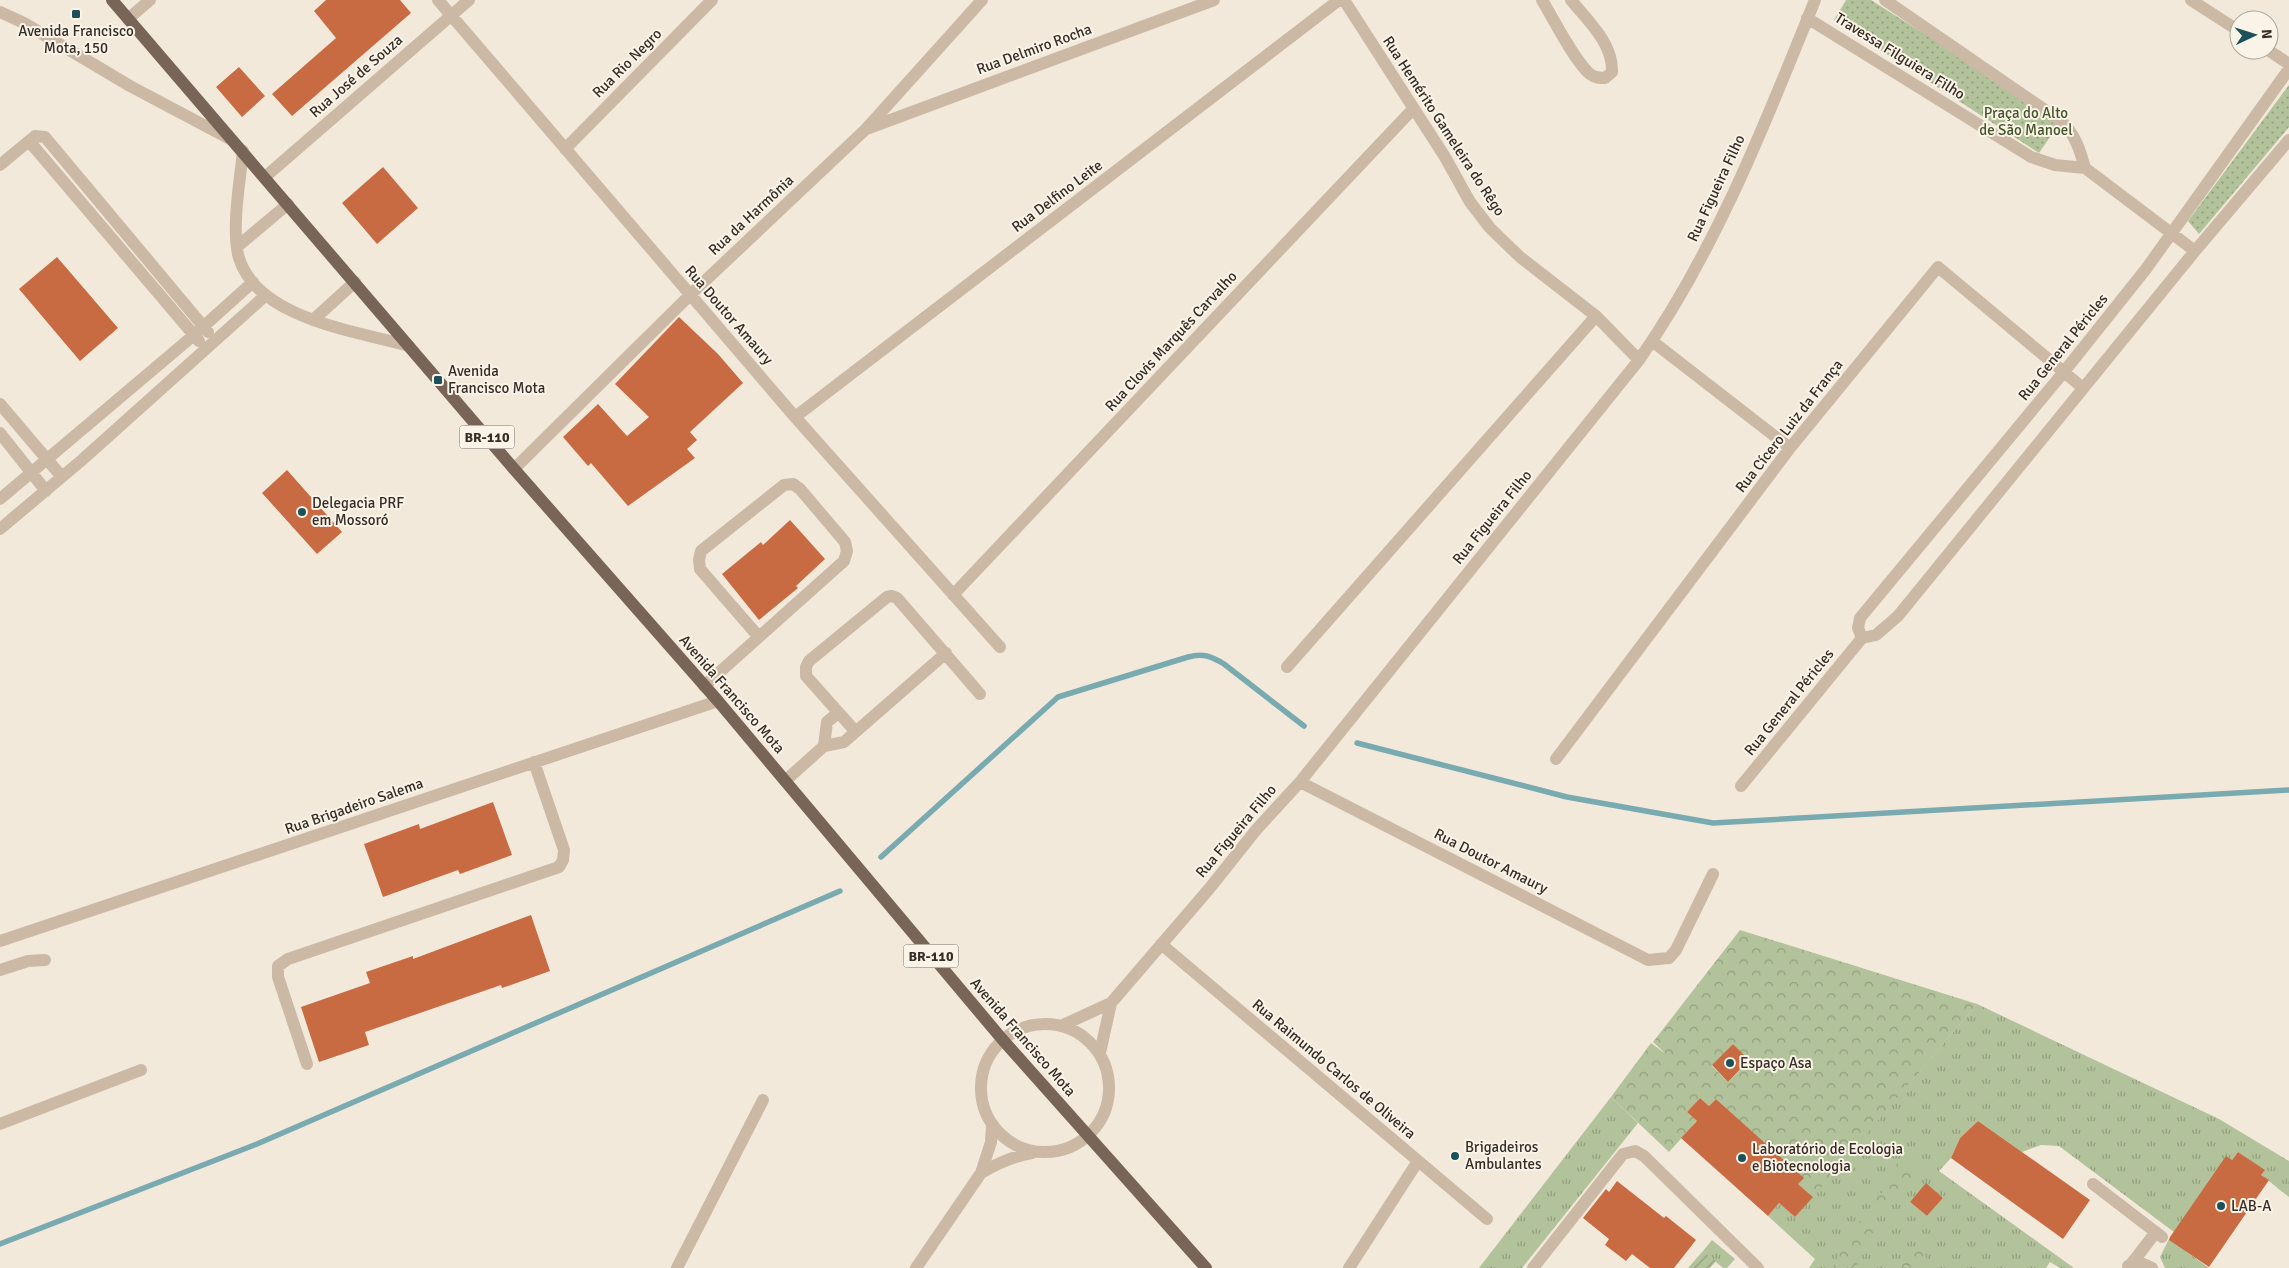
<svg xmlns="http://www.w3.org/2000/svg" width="2289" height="1268" viewBox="0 0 2289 1268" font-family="Signika,sans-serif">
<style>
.grass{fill:url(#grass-tufts);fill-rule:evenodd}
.forest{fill:url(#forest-crowns);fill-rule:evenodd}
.park{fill:url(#park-dots)}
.garden{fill:url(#garden-furrows)}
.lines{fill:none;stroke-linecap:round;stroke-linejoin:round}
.stream{stroke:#79aab0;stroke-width:5.5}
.building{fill:#c96b42}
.minor{stroke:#cbb9a6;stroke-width:12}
.major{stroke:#796558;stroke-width:12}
.poi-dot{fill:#1c515a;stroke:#faf3e7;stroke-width:2}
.labels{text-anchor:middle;stroke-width:4;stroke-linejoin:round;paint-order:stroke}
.shield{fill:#faf3e7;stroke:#726861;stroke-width:1}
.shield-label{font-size:14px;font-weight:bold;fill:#372d27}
.poi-label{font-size:15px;fill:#372d27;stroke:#faf3e7;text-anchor:start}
.street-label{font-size:15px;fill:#372d27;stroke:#faf3e7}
.park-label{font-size:15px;fill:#43562a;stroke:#faf3e7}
</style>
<defs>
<pattern id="grass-tufts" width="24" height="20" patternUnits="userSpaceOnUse" patternTransform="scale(1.25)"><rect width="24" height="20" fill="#b2c29a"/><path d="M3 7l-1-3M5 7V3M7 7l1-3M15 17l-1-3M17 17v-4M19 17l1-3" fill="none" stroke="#929e7e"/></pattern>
<pattern id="forest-crowns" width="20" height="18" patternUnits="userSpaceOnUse" patternTransform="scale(1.25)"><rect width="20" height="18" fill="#b2c29a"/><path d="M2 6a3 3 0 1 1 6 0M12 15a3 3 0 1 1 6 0" fill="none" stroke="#929e7e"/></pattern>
<pattern id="park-dots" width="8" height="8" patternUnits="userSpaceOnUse" patternTransform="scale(1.25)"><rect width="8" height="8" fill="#b2c29a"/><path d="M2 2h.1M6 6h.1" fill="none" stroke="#929e7e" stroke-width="1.8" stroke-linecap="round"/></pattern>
<pattern id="garden-furrows" width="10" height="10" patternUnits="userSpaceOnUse" patternTransform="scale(1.25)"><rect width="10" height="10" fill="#b2c29a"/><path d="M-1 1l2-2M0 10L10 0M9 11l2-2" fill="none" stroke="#929e7e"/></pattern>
</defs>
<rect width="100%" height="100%" fill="#f2e9db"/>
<path class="grass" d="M1977 1004 2219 1119 2289 1161V1197C2279 1190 2271 1182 2261 1175L2264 1170 2238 1152 2174 1232 2059 1146 2041 1145 2022 1152 1978 1121 1960 1138 1951 1158 1939 1171 2074 1268H2060L2050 1262 2046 1268H1809L1815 1259 1768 1216 1779 1203 1795 1217ZM1926 1184 1943 1198 1927 1216 1910 1202Z
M1611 1097 1638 1123 1522 1268H1479Z
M2169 1239 2209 1268H2165L2160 1257Z
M1712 1240 1735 1259 1727 1268H1723L1703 1251Z"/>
<path class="forest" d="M1740 930 1977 1004 1813 1197 1798 1184 1803 1178 1716 1099 1709 1106 1700 1098 1687 1112 1697 1121 1669 1152 1611 1097 1651 1043 1667 1055 1653 1042ZM1733 1044 1749 1061 1728 1082 1712 1066Z
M1903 1159 1916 1168C1916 1189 1901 1199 1883 1208L1874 1205 1877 1193H1882L1888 1170Z
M1861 1221 1874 1222 1877 1228C1867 1237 1860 1254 1857 1267L1833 1268 1847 1235 1856 1231 1855 1222Z
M1923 1251 1927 1259 1921 1268H1896C1902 1255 1909 1252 1923 1251Z"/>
<path class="park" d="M1846 0H1871L2061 121 2039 153 1834 20Z
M2289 85V127L2199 234 2188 221Z"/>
<path class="garden" d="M1703 1251 1716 1261 1710 1268H1688Z"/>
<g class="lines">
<path class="stream" d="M1357 743 1567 797 1713 823 2289 790
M881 857 1058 697 1188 657C1203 653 1211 656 1224 664L1304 726
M0 1244 257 1144 840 891"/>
</g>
<path class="building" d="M326 0H400L411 13 292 116 272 94 336 38 314 11Z
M239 67 265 96 242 117 216 87Z
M383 167 418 208 377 244 342 203Z
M57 257 118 328 80 361 19 289Z
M679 317 718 354 743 383 690 432 697 440 687 449 695 458 628 506 591 463 588 466 563 437 598 404 627 436 649 417 615 384Z
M287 470 342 532 317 554 262 493Z
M790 520 825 559 796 586 798 588 759 620 722 574 761 542 763 545Z
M493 802 512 855 460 874 458 870 383 897 364 844 419 824 420 829Z
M531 915 550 971 502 988 501 985 365 1032 369 1045 319 1062 301 1007 370 983 366 972 413 956V959Z
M1733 1044 1749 1060 1728 1082 1712 1065Z
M1700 1098 1709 1106 1716 1099 1804 1178 1798 1184 1813 1197 1795 1217 1779 1203 1768 1216 1681 1138 1697 1121 1687 1112Z
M1978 1121 2090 1200 2063 1239 1951 1158 1960 1138Z
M2238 1152 2265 1170 2261 1175 2269 1180 2209 1267 2169 1240 2170 1237 2226 1156 2232 1160Z
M1617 1181 1664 1218 1666 1216 1696 1240 1674 1268H1650L1632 1254 1626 1261 1605 1245 1609 1239 1583 1218 1606 1189 1609 1192Z
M1926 1183 1943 1198 1927 1216 1910 1202Z"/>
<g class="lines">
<path class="minor" d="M438 0 795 417 1000 647
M1344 0 1445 157 1470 202 1490 228 1520 257 1596 316 1639 360
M1542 0C1553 18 1575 62 1590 74 1595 78 1600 78 1605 78L1612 72C1613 43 1588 21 1571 0
M1885 0 2061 121C2075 134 2080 150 2085 168
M2191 0 2239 31
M0 12 24 23 130 86 230 139
M1807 18 2031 157 2055 165 2085 168 2195 251
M128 19 150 0
M2268 50 2289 64
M869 128 1214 0
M29 141 199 341
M565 149 712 0
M243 151C240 180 231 231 239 258 258 319 356 331 409 346
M0 165 35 136 45 137 208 332
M265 177 469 0
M238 246 288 204
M313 320 355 282
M1652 341 1790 448
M0 404 62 477
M795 417 1339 0
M0 433 46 491
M514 469 690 295 866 129 982 0
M0 499 194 335 253 282
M0 529 82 460 266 295
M953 595 1413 109
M1862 638 1858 628 1860 618 2063 373 2146 269 2289 69
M1287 667 1596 316
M704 686 844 561 847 551 845 542 800 489 793 484 784 485 701 551 699 560 700 569 758 636
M855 731 806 676V667L809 661 887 597 892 596 897 598 980 694
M824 746 827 722 838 713
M1556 759 1790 448 1938 267 2083 388
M785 781 824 746 844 742 946 653
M1300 782 1648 960 1669 958 1676 950 1713 874
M1741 786 1862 638 1876 635 1898 616 2195 251 2289 140
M0 941 718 701
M1161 944 1487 1219
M0 970 28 961 45 960
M981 1088a64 64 0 1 1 128 0a64 64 0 1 1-128 0Z
M1063 1025 1111 1003 1209 889 1256 830 1300 782 1639 360C1716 250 1765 124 1815 0
M1100 1053 1111 1003
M307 1064 278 977V966L288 959 559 867 563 860 564 850 534 762
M0 1124 141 1070
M981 1173C998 1163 1013 1156 1032 1153
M2093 1184 2162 1237
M2132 1263 2156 1232
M2128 1266 2139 1262 2152 1268
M677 1268 763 1100
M916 1268 981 1173 991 1142 992 1125
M1349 1268 1418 1161
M1533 1268 1619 1159 1623 1154 1635 1151 1644 1156 1758 1268"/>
<path class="major" d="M112 0 514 469 718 701 1002 1039 1206 1268"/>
</g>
<g class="poi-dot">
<rect x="71" y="9" width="10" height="10" rx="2.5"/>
<rect x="433" y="375" width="10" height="10" rx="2.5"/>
<circle cx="302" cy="512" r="5"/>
<circle cx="1730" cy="1063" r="5"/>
<circle cx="1455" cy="1156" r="5"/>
<circle cx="1742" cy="1158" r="5"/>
<circle cx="2221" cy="1206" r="5"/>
</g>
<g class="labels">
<g class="shield">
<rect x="459.5" y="425.5" width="55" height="23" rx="4"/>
<rect x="903.5" y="944.5" width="55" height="23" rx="4"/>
</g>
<g class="shield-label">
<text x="487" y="442">BR-110</text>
<text x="931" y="961">BR-110</text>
</g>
<g class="poi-label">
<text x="76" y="36" text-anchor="middle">Avenida Francisco<tspan x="76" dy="17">Mota, 150</tspan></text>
<text x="448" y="376">Avenida<tspan x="448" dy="17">Francisco Mota</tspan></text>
<text x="312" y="508">Delegacia PRF<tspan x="312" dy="17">em Mossoró</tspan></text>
<text x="1740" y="1068">Espaço Asa</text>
<text x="1465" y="1152">Brigadeiros<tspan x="1465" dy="17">Ambulantes</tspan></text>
<text x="1752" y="1154">Laboratório de Ecologia<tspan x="1752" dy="17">e Biotecnologia</tspan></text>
<text x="2231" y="1211">LAB-A</text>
</g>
<g class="street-label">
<text transform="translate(1034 49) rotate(-20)" y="5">Rua Delmiro Rocha</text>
<text transform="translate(1900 56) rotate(32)" y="5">Travessa Filguiera Filho</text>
<text transform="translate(627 63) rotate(-45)" y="5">Rua Rio Negro</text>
<text transform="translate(356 76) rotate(-41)" y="5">Rua José de Souza</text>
<text transform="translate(1444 126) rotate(57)" y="5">Rua Hemérito Gameleira do Rêgo</text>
<text transform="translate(1716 188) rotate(-65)" y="5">Rua Figueira Filho</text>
<text transform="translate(1057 196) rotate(-37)" y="5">Rua Delfino Leite</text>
<text transform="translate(751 215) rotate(-43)" y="5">Rua da Harmônia</text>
<text transform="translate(729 315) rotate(49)" y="5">Rua Doutor Amaury</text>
<text transform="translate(1171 341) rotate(-47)" y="5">Rua Clovis Marquês Carvalho</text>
<text transform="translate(2063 347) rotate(-51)" y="5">Rua General Péricles</text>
<text transform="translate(1789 426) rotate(-52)" y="5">Rua Cícero Luiz da França</text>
<text transform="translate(1492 517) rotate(-51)" y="5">Rua Figueira Filho</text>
<text transform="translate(732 694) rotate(49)" y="5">Avenida Francisco Mota</text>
<text transform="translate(1789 702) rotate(-51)" y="5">Rua General Péricles</text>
<text transform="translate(354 806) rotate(-19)" y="5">Rua Brigadeiro Salema</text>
<text transform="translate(1236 831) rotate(-50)" y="5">Rua Figueira Filho</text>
<text transform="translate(1491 861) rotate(27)" y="5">Rua Doutor Amaury</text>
<text transform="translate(1023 1037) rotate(49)" y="5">Avenida Francisco Mota</text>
<text transform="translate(1334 1069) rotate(40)" y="5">Rua Raimundo Carlos de Oliveira</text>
</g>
<g class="park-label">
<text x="2026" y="118">Praça do Alto<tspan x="2026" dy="17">de São Manoel</tspan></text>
</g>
</g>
<g transform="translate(2254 35) rotate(86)"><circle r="24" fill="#faf3e7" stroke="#aca49a"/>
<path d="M0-4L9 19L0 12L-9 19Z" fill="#1c515a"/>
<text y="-8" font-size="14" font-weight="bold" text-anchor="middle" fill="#372d27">N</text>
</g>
</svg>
